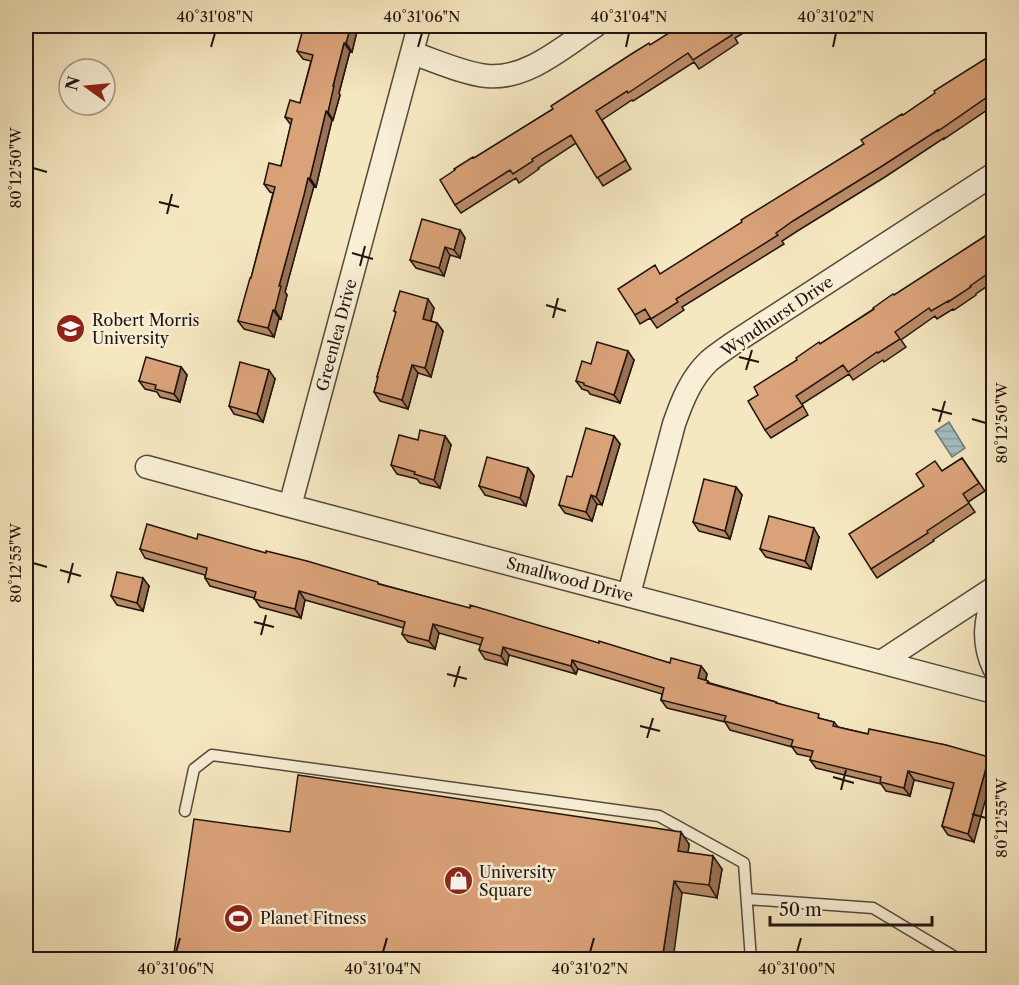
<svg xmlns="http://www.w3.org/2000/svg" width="1019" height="985" viewBox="0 0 1019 985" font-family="'Libre Caslon Text',serif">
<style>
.water{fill:url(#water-rules);stroke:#6d7978;stroke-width:1.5}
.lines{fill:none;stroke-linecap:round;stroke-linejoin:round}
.lane-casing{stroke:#55493c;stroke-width:13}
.street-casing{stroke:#55493c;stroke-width:25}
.lane{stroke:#f8efd6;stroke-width:10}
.street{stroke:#f8efd6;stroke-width:22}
.wall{fill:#bb8b68;stroke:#201410;stroke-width:1.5}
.shaded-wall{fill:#997155;stroke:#201410;stroke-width:1.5}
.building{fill:#daa279;stroke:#201410;stroke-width:1.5}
.ticks{fill:none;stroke:#201410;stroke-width:2}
.labels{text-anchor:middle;stroke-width:5;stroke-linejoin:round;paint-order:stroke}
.street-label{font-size:16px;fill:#201410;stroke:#f8efd6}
.poi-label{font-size:16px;fill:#201410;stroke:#f8efd6;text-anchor:start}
.neatline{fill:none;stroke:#201410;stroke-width:2}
.ticks-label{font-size:15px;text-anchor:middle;fill:#201410}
</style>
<defs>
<pattern id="water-rules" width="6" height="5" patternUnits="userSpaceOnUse" patternTransform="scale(1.5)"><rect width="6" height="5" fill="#a1bdbd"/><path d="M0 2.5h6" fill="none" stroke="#8aa2a1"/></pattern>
</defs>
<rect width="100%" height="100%" fill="#f5e7c0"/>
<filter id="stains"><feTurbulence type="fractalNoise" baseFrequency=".00333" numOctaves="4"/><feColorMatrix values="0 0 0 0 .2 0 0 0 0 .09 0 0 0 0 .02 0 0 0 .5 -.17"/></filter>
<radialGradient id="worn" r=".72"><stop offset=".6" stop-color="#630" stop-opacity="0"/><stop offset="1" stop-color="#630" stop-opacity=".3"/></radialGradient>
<path class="water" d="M949 422 965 448 952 457 935 431Z"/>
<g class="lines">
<defs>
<path id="lane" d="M185 811 194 769 212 755 659 816 744 863 751 960
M747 899 873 908 960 960"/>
<path id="street" d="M412 53C434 60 464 74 487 76 527 80 564 46 595 26
M147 467 290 506 994 692
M290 506 419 26
M629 594 674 424C682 401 691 378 709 361 716 355 725 349 732 344L994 174
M994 595C985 620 982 643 994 668
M881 662 994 588"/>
</defs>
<use href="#lane" class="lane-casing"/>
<use href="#street" class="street-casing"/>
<use href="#lane" class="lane"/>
<use href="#street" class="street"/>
</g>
<path class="wall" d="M680 26H755L735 38 738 43 699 69 694 62 633 101 632 100 602 120 631 169 603 186 576 143 538 168 539 169 519 183 516 178 461 213 455 205 474 158 553 109Z
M358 27 352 52 350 51 339 93 340 95 333 120H332L316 187 314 186 309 203 285 292 287 295 281 319 279 318 274 337 244 329 238 321 251 278 273 193 270 192 264 184 281 166 291 125 285 117 300 103 311 61 303 59 297 51 316 33Z
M993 52V106L944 139V138L885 177 799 230 782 241 784 244 682 307 684 310 657 328 650 318 640 324 635 315 742 222 864 144 903 115 993 54Z
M460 230 465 238 460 258 450 255 444 276 416 268 410 260Z
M993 231V282L976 294V295L954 310 953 309 937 319 935 316 901 340 906 347 884 362 883 360 853 380 849 374 802 404 808 415 771 438 765 430 758 395 797 360 820 344Z
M434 308 431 321 437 323 443 331 431 377 418 373 408 409 380 401 374 392 378 378 377 377 396 313 394 311Z
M634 360 620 403 590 394 588 391 582 389 576 381 591 364Z
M181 367 187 375 180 402 160 397 157 392 145 389 139 381Z
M275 379 263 422 234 414 229 406Z
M445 436 451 445 440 488 420 483 417 479 397 474 391 465 418 440Z
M614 436 620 444 602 505 597 504 592 521 565 513 559 505 572 477Z
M962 458 985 491 968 502 975 512 933 540 934 541 877 578 871 569 924 486 942 471Z
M528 468 534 476 526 506 485 495 479 486Z
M736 487 742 495 730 539 699 531 693 522Z
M819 537 811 569 766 557 760 549Z
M197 539 380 584 670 663 701 666 707 674 706 680 710 683 776 702 777 703 822 719 834 722 838 727 868 734 946 745 974 842 948 835 942 826 952 789 914 780 910 796 886 791 881 784 816 768 810 760 811 757 797 754 792 747 730 730 725 722 667 708 661 700 662 694 578 669 576 674 509 655 507 665 485 659 479 650 481 645 439 633 435 649 408 642 402 634 404 628 305 600 301 618 260 607 254 598 210 586 205 578V575L145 558 140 549Z
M149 586 143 611 117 605 111 596Z
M290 832 689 844 688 853 722 869 717 898Z"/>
<path class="shaded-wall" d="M351 26H358V27L352 52 346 43Z
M344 43 350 51 339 93 340 95 333 120 328 112 333 86Z
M326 111 332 120 316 187 310 178Z
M308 178 314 186 285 292 287 295 281 319 275 310 279 286Z
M460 230 465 238 460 258 454 250Z
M445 247 450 255 444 276 439 268Z
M428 299 434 308 429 327 423 319Z
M273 310 279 318 274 337 268 328Z
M437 323 443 331 431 377 425 368Z
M628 351 634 360 620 403 614 395Z
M412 365 418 373 408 409 402 400Z
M181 367 187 375 180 402 174 394Z
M269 370 275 379 263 422 257 414Z
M445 436 451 445 440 488 434 480Z
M614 436 620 444 602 505 596 497Z
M528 468 534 476 526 506 520 498Z
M736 487 742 495 730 539 725 531Z
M591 495 597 504 592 521 586 512Z
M814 528 819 537 811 569 805 561Z
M143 578 149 586 143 611 137 603Z
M299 591 305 600 301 618 295 609Z
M433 624 439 633 435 649 429 641Z
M503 647 509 655 507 665 501 656Z
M572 660 578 669 576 674 571 666Z
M701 666 707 674 704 686 698 678Z
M989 757 993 763V772L974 842 968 834Z
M908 771 914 780 910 796 904 788Z
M681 832 689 844 687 863 678 851Z
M713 856 722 869 717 898 709 885Z
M674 881 682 893 673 960H662Z"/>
<path class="building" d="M318 26H351L346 43H344L333 86H334L328 112 326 111 310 178H308L304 195 279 286H281L275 310H273L268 328 238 321 250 278H251L275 187 264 184 269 163 281 166 292 119 285 117 290 100 300 103 313 55 297 51 303 29 316 33Z
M680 26H736L729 30 732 35 693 60 688 53 628 93 627 91 596 111 626 160 597 178 571 135 532 159 533 161 513 174 510 170 455 205 440 180 455 170 454 169 473 157 474 158 553 109 551 106 633 53 649 43 650 45Z
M993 52V93L938 131V130L879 168 793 221 776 233 778 235 676 299 678 302 651 319 645 309 635 315 618 289 655 265 660 274 742 222 741 220 864 144 861 140 902 114 903 115 935 93 934 91 993 54 992 53Z
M422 219 460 230 454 250 445 247 439 268 410 260Z
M993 231V270L970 286 971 287 948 302V301L931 311 929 308 895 332 900 339 878 353 877 352 848 372 843 365 796 396 803 406 765 430 748 401 758 395 754 387 797 360 796 358 819 342 820 344 874 309 873 308 893 294 894 295Z
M400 291 428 299 423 319 437 323 425 368 412 365 402 400 374 392 378 377H377L396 312 394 311Z
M597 342 628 351 614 395 584 385V383L576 381 582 361 591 364Z
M146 357 181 367 174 394 155 389 156 385 139 381Z
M240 362 269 370 257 414 229 406Z
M586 428 614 436 596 497 591 495 586 512 559 505 567 476 572 477Z
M420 430 445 436 434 480 414 474 415 472 391 465 399 435 418 440Z
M487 457 528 468 520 498 479 486Z
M962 458 979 483 963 494 969 503 927 531 928 533 871 569 849 534 924 486 916 474 935 461 942 471Z
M704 479 736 487 725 531 693 522Z
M769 516 814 528 805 561 760 549Z
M147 524 197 539 198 534 266 553V551L307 561 378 582V584L470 608V605L599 643V641L670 663 671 658 701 666 698 678 708 681 707 683 776 702V703L819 714 818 718 834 722 833 726 868 734 869 729 946 745 989 757 968 834 942 826 954 783 908 771 904 788 880 782 881 777 810 760 813 751 791 746 793 740 724 721 726 716 661 700 664 688 572 660 571 666 503 647 501 656 479 650 483 638 433 624 429 641 402 634 405 622 299 591 295 609 254 599 256 592 205 578 207 568 140 549Z
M117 572 143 578 137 603 111 596Z
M298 775 681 832 678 851 713 856 709 885 674 881 662 960H173L194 819 290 832Z
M759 952 811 960H757Z"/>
<path class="ticks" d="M211 47 215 33M418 47 422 33M626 47 629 33M833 47 836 33M33 168 47 172M159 202 179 207M167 214 172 194M352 253 373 259M360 266 365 246M546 305 566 311M553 318 558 298M739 357 759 362M746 370 752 350M932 409 952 414M972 419 986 423M939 422 945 401M33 563 47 567M60 570 81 576M68 583 73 563M254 622 274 627M261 635 266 615M447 674 467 679M454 687 460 666M640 726 660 731M647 738 653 718M833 777 854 783M841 790 846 770M972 814 986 818M176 952 180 938M383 952 387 938M590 952 594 938M797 952 801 938"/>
<defs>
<symbol id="university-disc" viewBox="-11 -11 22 22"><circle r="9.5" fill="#8f2418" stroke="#f8efd6"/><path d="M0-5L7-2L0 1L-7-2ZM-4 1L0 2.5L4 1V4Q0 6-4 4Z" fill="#fff"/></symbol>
<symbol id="shop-disc" viewBox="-11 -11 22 22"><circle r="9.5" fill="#8f2418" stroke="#f8efd6"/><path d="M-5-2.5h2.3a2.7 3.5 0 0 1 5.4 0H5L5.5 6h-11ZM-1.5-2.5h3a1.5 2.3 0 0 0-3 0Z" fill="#fff"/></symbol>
<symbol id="stadium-disc" viewBox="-11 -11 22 22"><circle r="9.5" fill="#8f2418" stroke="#f8efd6"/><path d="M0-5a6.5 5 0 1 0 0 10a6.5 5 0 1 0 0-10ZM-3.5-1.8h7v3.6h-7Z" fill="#fff"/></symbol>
</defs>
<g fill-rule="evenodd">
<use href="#university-disc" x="54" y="312" width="33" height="33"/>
<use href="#shop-disc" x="442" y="864" width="33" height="33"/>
<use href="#stadium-disc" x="222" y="902" width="33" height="33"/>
</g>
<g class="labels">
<g class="street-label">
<text transform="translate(777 316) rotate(-34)" y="6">Wyndhurst Drive</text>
<text transform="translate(336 335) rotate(-75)" y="6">Greenlea Drive</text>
<text transform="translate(570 579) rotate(15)" y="6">Smallwood Drive</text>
</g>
<g class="poi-label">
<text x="92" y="326">Robert Morris<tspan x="92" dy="18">University</tspan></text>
<text x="479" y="878">University<tspan x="479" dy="18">Square</tspan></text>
<text x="260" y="924">Planet Fitness</text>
</g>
</g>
<rect width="1019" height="985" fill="none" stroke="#f5e7c0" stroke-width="66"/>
<g transform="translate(87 87) rotate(285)"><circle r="28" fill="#f8efd6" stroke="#a29787" stroke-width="1.5"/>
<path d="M0-4.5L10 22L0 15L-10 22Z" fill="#8f2418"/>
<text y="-9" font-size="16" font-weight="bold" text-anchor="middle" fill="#201410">N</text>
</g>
<path d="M770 916v9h162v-9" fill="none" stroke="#201410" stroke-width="3"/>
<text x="779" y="916" font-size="18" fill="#201410" stroke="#f8efd6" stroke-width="4.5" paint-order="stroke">50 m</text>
<rect x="33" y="33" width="953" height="919" class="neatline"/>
<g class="ticks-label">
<text x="215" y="22">40°31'08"N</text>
<text x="422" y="22">40°31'06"N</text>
<text x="629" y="22">40°31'04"N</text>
<text x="836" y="22">40°31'02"N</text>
<text transform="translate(16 168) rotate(-90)" y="5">80°12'50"W</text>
<text transform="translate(1002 423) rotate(-90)" y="5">80°12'50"W</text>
<text transform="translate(16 563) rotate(-90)" y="5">80°12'55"W</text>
<text transform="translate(1002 818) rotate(-90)" y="5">80°12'55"W</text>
<text x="176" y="974">40°31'06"N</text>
<text x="383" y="974">40°31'04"N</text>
<text x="590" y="974">40°31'02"N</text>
<text x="797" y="974">40°31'00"N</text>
</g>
<rect width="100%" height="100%" filter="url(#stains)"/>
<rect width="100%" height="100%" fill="url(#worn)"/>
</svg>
